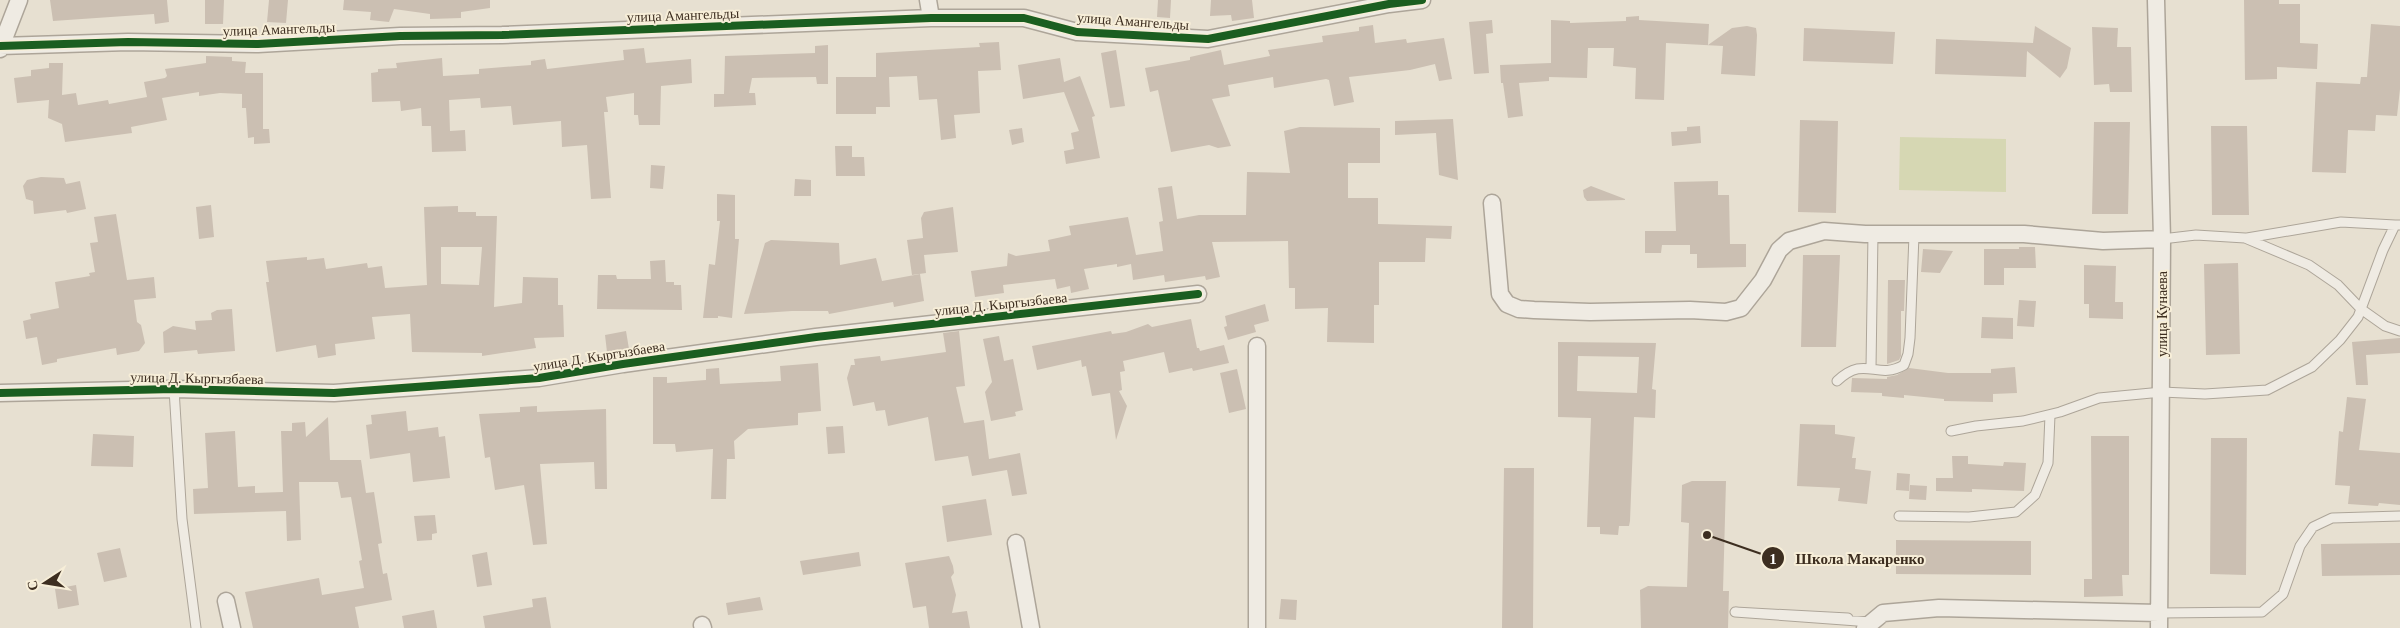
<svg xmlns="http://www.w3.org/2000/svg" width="2400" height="628" viewBox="0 0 2400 628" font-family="Georgia,serif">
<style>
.green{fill:#d6d7b3}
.building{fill:#cbbfb2;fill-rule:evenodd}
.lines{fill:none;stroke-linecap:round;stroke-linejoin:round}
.lane-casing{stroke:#ada599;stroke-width:11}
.street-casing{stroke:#ada599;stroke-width:19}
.lane{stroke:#efebe3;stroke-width:9}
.street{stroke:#efebe3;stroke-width:16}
.cycleway-casing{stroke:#f7eed8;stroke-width:11}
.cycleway{stroke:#1b5e20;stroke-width:8}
.labels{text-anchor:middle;stroke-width:4;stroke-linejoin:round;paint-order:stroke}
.street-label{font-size:14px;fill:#3d2e20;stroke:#f7eed8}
.leader{fill:none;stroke:#3d2e20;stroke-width:2}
.callout-dot{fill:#3d2e20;stroke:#f7eed8;stroke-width:2}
.mark-label{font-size:15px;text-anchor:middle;font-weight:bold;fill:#fff}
.callout-label{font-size:15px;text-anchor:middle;font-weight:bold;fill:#3d2e20;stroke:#f7eed8;stroke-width:4;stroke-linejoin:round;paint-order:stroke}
</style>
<rect width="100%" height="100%" fill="#e7e0d1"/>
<path class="green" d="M1900 137 2006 139V192L1899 190Z"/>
<path class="building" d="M50 0H167L169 22 155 24 154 14 53 21Z
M205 0H224L223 24H205Z
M269 0H288L286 23 267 22Z
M344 0H490V8L461 12V18L430 19V14L394 9 389 22 370 20 371 12 343 10Z
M1158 0H1171L1170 18 1157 17Z
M1211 0H1252L1254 18 1232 21 1231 15 1210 16Z
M2244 0H2279V4H2300V43L2318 44 2317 69 2277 67V79L2245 80Z
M1639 16V20L1709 24 1708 45 1732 28 1747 26 1756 28 1757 35 1755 76 1721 74 1723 46 1666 43 1664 100 1635 99 1636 68 1613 66 1614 48H1588L1587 78 1549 77V81L1519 83 1523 116 1508 118 1503 83H1501L1500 65 1551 63V20L1570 21V23L1626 21V17Z
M1492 20 1493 33 1486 34 1489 73 1474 74 1469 22Z
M2371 24 2400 26V89L2397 116 2376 115 2375 131 2348 130 2346 173 2312 172 2316 82 2360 84 2361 77H2367Z
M1373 25 1375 43 1406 39 1407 43 1444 38 1452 79 1439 81 1435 64 1410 70 1349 77 1354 102 1334 106 1329 80 1326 79 1274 88 1273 77 1228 85 1230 96 1212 99 1231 146 1218 148 1209 145 1171 152 1158 90 1150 92 1145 68 1190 60V57L1221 50 1224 65 1270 56 1268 50 1323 42 1322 36 1359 31V27Z
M2035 26 2071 48 2067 68 2060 78 2027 51 2026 77 1935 74 1936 39 2033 43Z
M2092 27 2118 28 2117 47H2131L2132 92H2110L2109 84 2094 85Z
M1804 28 1895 32 1893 64 1803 61Z
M999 42 1001 70 978 71 980 113 954 115 956 138 941 140 937 99 919 100 917 76 889 77 890 107H876V114H836V77H876V53L980 47 979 43Z
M828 45V84H817L816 77 752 78 749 93H755L756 105 714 107V94H724L725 56 815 53V46Z
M644 48 646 63 691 59 692 83 661 86 660 125H639L638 115H634V93L606 97 608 112H604L611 198 591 199 587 145 562 147 561 121 513 125 511 106 481 108 480 98 449 100 450 131 465 130 466 151 432 152 431 126H422L421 108 401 111 400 101 372 102 371 73 378 72V69L397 68 396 63 442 58 443 76 479 74V69L531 65V61L545 59 547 69 624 60 623 50Z
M1116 50 1125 106 1110 108 1101 53Z
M206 56 232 57V61L246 62 245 73H263V129H269L270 143 254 144V137L248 138 246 108H242V94L220 93 199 96V92L162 98 167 120 131 127 132 133 65 142 62 124 48 118 49 100 17 103 14 78 31 76V70L49 68V63H63L62 95 76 93 78 105 108 100 109 104 147 97 144 82 165 78 167 76 165 69 206 63Z
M1060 58 1064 82 1080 76 1095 116 1092 117 1100 158 1066 164 1064 151 1074 149 1071 133 1079 131 1064 92 1023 99 1018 65Z
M1453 119 1458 180 1439 175 1436 133 1395 135V121Z
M1800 120 1838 121 1836 213 1798 212Z
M2094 122H2130L2128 214H2092Z
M1700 126 1701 143 1672 146 1671 132 1687 131V127Z
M2211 126H2247L2249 215H2212Z
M1300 127 1380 128V163H1348V198H1378V224L1452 226 1451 239 1426 238 1425 262H1379V305H1374V343L1327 342 1328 308 1295 309V288H1289L1288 241 1212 242 1220 277 1206 280 1205 276 1165 282 1164 275 1133 280 1131 264 1117 267V264L1084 269 1089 289 1071 293 1070 286 1057 289 1055 279 1003 285 1004 293 975 297 971 271 1007 266 1008 253 1016 256 1050 251 1048 240 1071 235 1069 226 1128 217 1136 255 1163 251 1159 222 1163 221 1158 188 1172 186 1177 219 1199 215H1246L1247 172 1290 173 1284 131Z
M1022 128 1024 142 1012 145 1009 130Z
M835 146H852V157H864L865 176H836Z
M651 165 665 166 663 189 650 188Z
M41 177 64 178 66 184 80 181 86 209 67 213 66 210 34 214 33 201 26 199 23 186 27 180Z
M795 179 811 180V196H794Z
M1718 181V195H1729L1730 244H1746V267L1697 268V254H1690V245H1662L1661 253H1645V231H1676L1674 182Z
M1591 186 1625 199V200L1587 201 1584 197 1583 190Z
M717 194 735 195V239H739L732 318 718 316V318H703L709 264 715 265 720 221H717Z
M211 205 214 237 199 239 196 207Z
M458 206V212H476V216H497L494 307 522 303 523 277 558 278V305H563L564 337 534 338 536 348 482 356V353L412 352 410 314 372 317 375 339 335 344 336 355 318 358 316 345 276 352 266 282H269L266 261 307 257V260L324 258 326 269 367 263 368 268 382 266 385 288 427 285 424 207ZM441 247H482L479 285 441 284Z
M953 207 958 252 924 255 926 273 912 275 907 240 923 238 921 218 924 212Z
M116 214 127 280 154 277 156 298 134 300 137 322 141 325 145 343 139 351 117 355 116 348 57 359V362L42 365 37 337 26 339 23 321 31 319 30 314 59 308 55 282 90 276 89 273 95 272 90 243 98 242 94 217Z
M771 240 839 243 840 265 876 258 882 281 920 274 924 301 894 307 893 302 829 314 828 311H792L744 314 765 243Z
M2019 247H2035L2036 268H2004V285H1984V249H2019Z
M1923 249 1953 251 1940 273 1921 272Z
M1803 255H1840L1836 347H1801Z
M665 260 666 282H674V285H681L682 310 597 309 598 275H616L617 279H651L650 261Z
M2238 263 2240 354 2206 355 2204 264Z
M2084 265 2116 266 2115 302H2123V319L2089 318V304H2084Z
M1888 280H1905L1904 311H1901V356L1899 360 1887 364Z
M2019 300 2036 301 2034 327 2017 326Z
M1265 304 1269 321 1254 325 1256 332 1228 340 1224 327 1227 326 1225 316Z
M232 309 235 351 198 354 197 350 164 353 163 332 173 326 196 330 195 321 212 320 211 313 217 310Z
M1982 317 2013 318V339L1981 338Z
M1191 319 1197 348H1199L1200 351 1224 345 1229 363 1193 371 1192 368 1169 373 1164 352 1123 361 1125 371 1120 372 1122 390 1119 391 1127 406 1116 440 1110 393 1092 396 1086 366 1082 367 1081 360 1037 370 1032 346 1111 331 1112 334 1126 332 1148 324 1152 327Z
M626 331 629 349 607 352 605 335Z
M959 331 965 386 956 387 964 423 984 420 989 459 1020 453 1027 494 1012 496 1007 470 972 476 968 456 935 461 928 417 888 426 885 410 876 411 874 402 853 406 847 378 851 365H855L854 359 880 356 881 361 946 352 943 333Z
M999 336 1004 361 1013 359 1023 410 1015 412 1016 416 991 421 985 392 992 382 983 339Z
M2400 338V353L2366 355 2368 385H2356L2352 342Z
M1558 342 1656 343 1652 389 1656 390 1655 418 1634 417 1630 521 1629 526H1619L1618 535 1600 534V527H1587L1591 418 1558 417ZM1578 356 1639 357 1637 393 1577 391Z
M818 363 821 411 798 413V425L748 429 734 441 735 459H727L726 499H711L713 449 676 452 675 444H653V377H667V383L706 380V369L719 368 720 384 781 381 780 366Z
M2015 367 2017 393 1993 394V402L1944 401V399L1904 395V398L1882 396V393L1851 392 1852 378 1887 379V377L1897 375 1909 368 1948 373H1991V369Z
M1237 369 1246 409 1229 413 1220 373Z
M2347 397 2366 399 2359 450 2400 453V505L2379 503 2378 506 2348 504 2350 486 2335 485 2339 431 2343 432Z
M537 406V412L606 409 607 489H595L594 462 540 464 547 544 533 545 524 485 495 490 490 457 485 458 479 414 520 412V407Z
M406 411 408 431 438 427 439 437 445 436 450 478 413 482 410 453 370 459 366 425 372 424 371 415Z
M328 417 330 460H361L366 493 374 492 382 543 378 544 383 574 387 573 392 600 355 607 359 628H253L245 592 319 578 322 595 364 588 359 561 362 560 351 497 341 498 338 482H299L301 540 287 541 286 511 194 514 193 489 208 488 205 433 235 431 238 487 255 486V493L283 492 281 431H292V423L305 422 306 437Z
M1800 424 1835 425V434L1855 437 1852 458H1856L1855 469 1871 471 1867 504 1838 501 1840 488 1797 486Z
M843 426 845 453 828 454 826 427Z
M93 434 134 436 133 467 91 466Z
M2091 436H2129V575H2122L2123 596 2084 597V579H2092Z
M2211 438H2247L2246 575 2210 574Z
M1952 456H1968V464L2003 466 2004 462 2026 463 2024 491 1972 489V492L1936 491V478H1953Z
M1504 468H1534L1533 628H1502Z
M1897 473 1910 474 1909 491 1896 490Z
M1692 481H1726L1723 591H1729L1728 628H1641L1640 590 1648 586 1687 587 1689 523 1681 522 1682 485Z
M1910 485 1927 486 1926 500 1909 499Z
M986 499 992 535 947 542 942 506Z
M435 515 437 533 432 534V540L417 541 414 516Z
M1896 540 2031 541V575L1896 574Z
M2400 543V575L2322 576 2321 544Z
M120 548 127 577 104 582 97 553Z
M487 552 492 585 477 587 472 555Z
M859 552 861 566 803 575 800 561Z
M949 556 953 566 954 573 951 577 956 595 952 613 967 611 970 628H929L926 606 913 608 905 563Z
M76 585 79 605 58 609 55 589Z
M546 597 551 628H485L483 616 533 607 532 599Z
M760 597 763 610 728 615 726 603Z
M1281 599 1297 600 1296 620 1279 619Z
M434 610 437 628H404L402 616Z"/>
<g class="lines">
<defs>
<path id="lane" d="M2247 238 2341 222 2395 225
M2162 239 2196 235 2245 238 2309 265 2338 285 2361 309 2385 326 2400 331
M1871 368 1873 234
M1837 381C1866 354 1876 381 1904 365L1908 354 1910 338 1914 235
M174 389 182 519 196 628
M1951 431 1976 426 2023 421 2060 412 2099 398 2162 392 2205 394 2267 390 2312 367 2340 340 2358 317 2383 250 2395 225H2400
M1899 516 1969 517 2016 512 2035 495 2048 463 2050 415
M2159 613 2262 612 2283 594 2300 546 2313 527 2332 518 2400 516
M1848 618 1735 612 1871 622"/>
<path id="street" d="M928 0 931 18
M2156 0 2162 239 2159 628
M0 46 128 42 258 44 400 36 502 35 931 18H1024L1077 32 1208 39 1389 4 1422 0
M0 49 19 0
M1492 203 1500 294 1507 304 1519 309 1534 310 1590 312 1690 310 1726 312 1741 308 1763 280 1779 250 1789 241 1824 231 1865 234H2024L2103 241 2162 239
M1257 346V628
M0 393 174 389 334 393 539 378 623 364 816 337 1198 294
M1016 543 1031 628
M226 601 232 628
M702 625 703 628
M1865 628 1883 613 1939 608 2159 613"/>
</defs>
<use href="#lane" class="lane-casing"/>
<use href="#street" class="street-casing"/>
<use href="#lane" class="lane"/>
<use href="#street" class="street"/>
<defs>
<path id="cycleway" d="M0 46 128 42 258 44 400 36 502 35 931 18H1024L1077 32 1208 39 1389 4 1422 0
M0 393 174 389 334 393 539 378 623 364 816 337 1198 294"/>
</defs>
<use href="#cycleway" class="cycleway-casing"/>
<use href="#cycleway" class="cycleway"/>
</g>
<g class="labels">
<g class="street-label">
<text transform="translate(683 15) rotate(-2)" y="5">улица Амангельды</text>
<text transform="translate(1133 21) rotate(4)" y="5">улица Амангельды</text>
<text transform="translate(279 29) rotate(-2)" y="5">улица Амангельды</text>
<text transform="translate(1001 304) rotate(-6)" y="5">улица Д. Кыргызбаева</text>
<text transform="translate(2162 314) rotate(-90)" y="5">улица Кунаева</text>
<text transform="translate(599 356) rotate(-9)" y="5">улица Д. Кыргызбаева</text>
<text transform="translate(197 378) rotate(1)" y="5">улица Д. Кыргызбаева</text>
</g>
</g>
<path class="leader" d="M1707 535L1773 558"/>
<g class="callout-dot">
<circle cx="1707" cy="535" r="5"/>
<circle cx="1773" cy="558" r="12"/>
</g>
<g class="mark-label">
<text x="1773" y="564">1</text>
</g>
<g class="callout-label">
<text x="1860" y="564">Школа Макаренко</text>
</g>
<g transform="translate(45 583) rotate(258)" stroke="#f7eed8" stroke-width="4" paint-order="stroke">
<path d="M0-4L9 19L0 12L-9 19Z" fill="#3d2e20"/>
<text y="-8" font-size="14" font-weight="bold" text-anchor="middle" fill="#3d2e20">С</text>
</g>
</svg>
